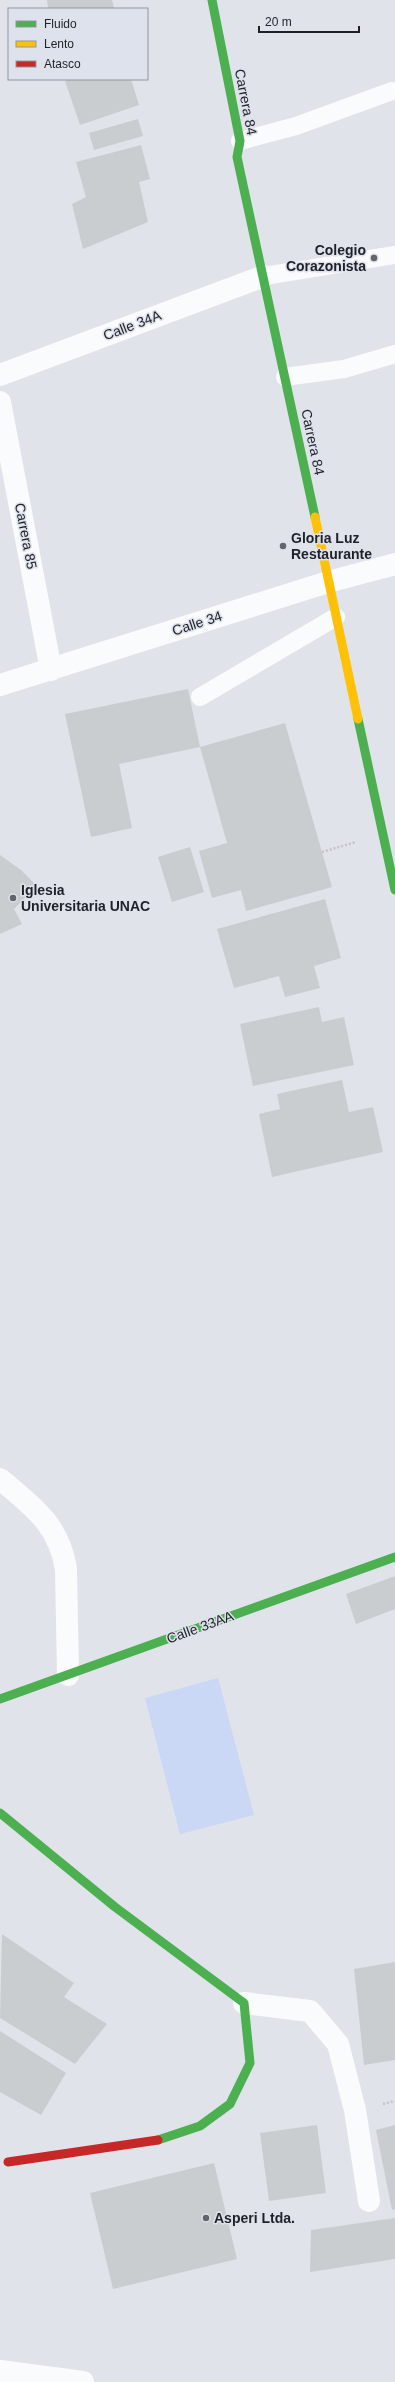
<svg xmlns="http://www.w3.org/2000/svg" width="395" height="2382" viewBox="0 0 395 2382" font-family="Helvetica,sans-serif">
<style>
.green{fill:#cad7f5}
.building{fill:#cacdcf}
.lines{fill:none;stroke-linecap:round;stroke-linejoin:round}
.path{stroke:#c3c4c6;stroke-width:2.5;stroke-dasharray:2 2;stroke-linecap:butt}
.lane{stroke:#fafbfc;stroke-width:18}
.street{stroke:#fafbfc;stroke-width:22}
.fast{stroke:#4caf50;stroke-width:9}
.slow{stroke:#ffc107;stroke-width:9}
.jam{stroke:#c62828;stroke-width:9}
.poi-dot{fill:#63656a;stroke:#dde2ed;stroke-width:1.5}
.labels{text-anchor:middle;stroke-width:3;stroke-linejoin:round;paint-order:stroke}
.street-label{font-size:14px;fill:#1f2125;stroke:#dde2ed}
.poi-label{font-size:14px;font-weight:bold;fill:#1f2125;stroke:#dde2ed;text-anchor:start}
</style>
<rect width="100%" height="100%" fill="#e0e3ea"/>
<path class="green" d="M218 1678 254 1815 180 1834 145 1698Z"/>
<path class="building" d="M47 0H112L114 8 48 9Z
M71 79H131L139 105 80 125 65 81Z
M138 119 143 136 94 150 89 133Z
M141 145 150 179 139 182 148 222 83 249 72 204 86 197 76 162Z
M188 689 200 747 119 764 132 828 91 837 65 714Z
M285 723 332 887 246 911 241 890 212 898 199 851 227 843 200 747Z
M190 847 204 892 172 902 158 857Z
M0 855 21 870 37 886 14 909 22 924 0 934Z
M325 899 341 958 314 966 320 988 285 997 279 976 234 988 217 929Z
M319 1007 322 1022 344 1017 354 1065 253 1086 240 1024Z
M342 1080 349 1112 373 1107 383 1152 272 1177 259 1114 280 1109 277 1094Z
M395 1576V1609L356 1624 346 1594Z
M2 1934 74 1983 64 1997 107 2024 75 2064 0 2018Z
M395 1962V2060L364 2065 354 1969Z
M0 2031 66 2073 41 2115 0 2092Z
M317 2125 326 2193 269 2201 260 2133Z
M395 2125V2209L392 2210 376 2130Z
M214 2163 237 2259 113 2289 90 2193Z
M395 2218V2259L310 2272 311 2230Z"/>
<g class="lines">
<path class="path" d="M322 852 356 842
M383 2104 395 2101"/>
<path class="lane" d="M240 141 296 126 392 91
M264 276 395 255
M285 377 344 369 395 354
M200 697 336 617"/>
<path class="street" d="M0 375 264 276
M0 402 51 670
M0 685 328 582 395 564
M0 1479C32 1506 59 1524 66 1569L68 1675
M244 2003 310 2011 338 2044 355 2110 369 2201
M0 2371 83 2382"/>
<path class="fast" d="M212 0 240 141 237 157 315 517
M358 719 395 890
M0 1699 395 1557
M0 1813 115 1907 244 2003 250 2063 230 2104 200 2126 158 2140"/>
<path class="slow" d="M315 517 358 719"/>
<path class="jam" d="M8 2162 158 2140"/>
</g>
<g class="poi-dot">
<circle cx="374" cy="258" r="4"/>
<circle cx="283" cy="546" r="4"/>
<circle cx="13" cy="898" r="4"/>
<circle cx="206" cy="2218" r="4"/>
</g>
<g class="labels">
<g class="street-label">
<text transform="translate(246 102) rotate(79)" y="5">Carrera 84</text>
<text transform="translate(132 325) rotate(-21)" y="5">Calle 34A</text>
<text transform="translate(313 442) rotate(78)" y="5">Carrera 84</text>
<text transform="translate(26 536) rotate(79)" y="5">Carrera 85</text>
<text transform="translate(197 623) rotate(-18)" y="5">Calle 34</text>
<text transform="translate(200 1627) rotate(-20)" y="5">Calle 33AA</text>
</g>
<g class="poi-label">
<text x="366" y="255" text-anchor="end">Colegio<tspan x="366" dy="16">Corazonista</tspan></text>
<text x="291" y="543">Gloria Luz<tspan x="291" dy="16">Restaurante</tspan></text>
<text x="21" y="895">Iglesia<tspan x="21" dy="16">Universitaria UNAC</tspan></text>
<text x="214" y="2223">Asperi Ltda.</text>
</g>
</g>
<rect x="8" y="8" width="140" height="72" fill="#dde2ed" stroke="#91959d"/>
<rect x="16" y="21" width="20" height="6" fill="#4caf50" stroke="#91959d"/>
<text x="44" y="28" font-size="12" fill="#1f2125">Fluido</text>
<rect x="16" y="41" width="20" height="6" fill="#ffc107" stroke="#91959d"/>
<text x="44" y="48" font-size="12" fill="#1f2125">Lento</text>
<rect x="16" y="61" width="20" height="6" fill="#c62828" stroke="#91959d"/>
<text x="44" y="68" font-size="12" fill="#1f2125">Atasco</text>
<path d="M259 26v6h100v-6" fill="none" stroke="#1f2125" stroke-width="2"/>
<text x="265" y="26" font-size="12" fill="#1f2125" stroke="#dde2ed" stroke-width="3" paint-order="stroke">20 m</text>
</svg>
